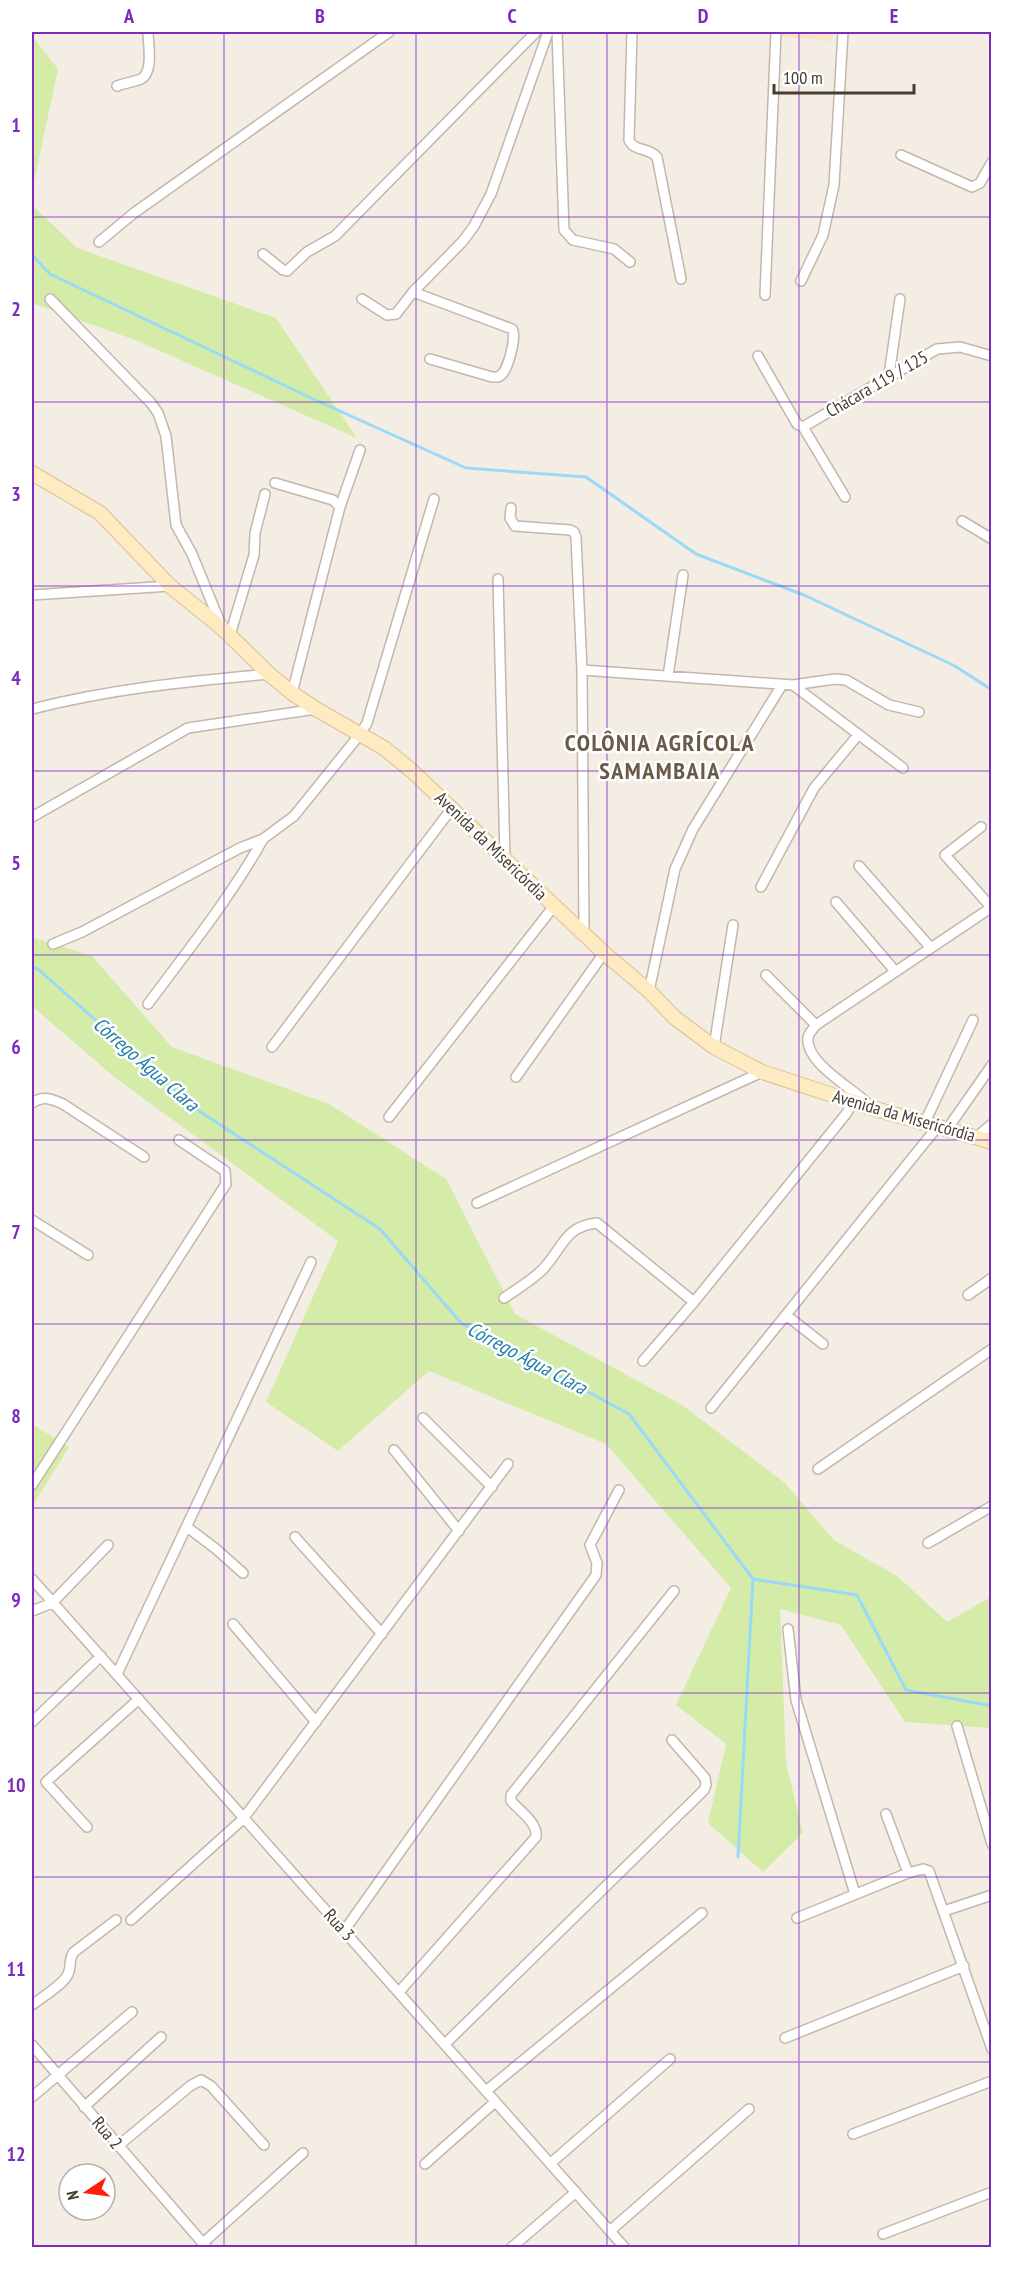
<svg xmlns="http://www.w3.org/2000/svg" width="1023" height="2279" viewBox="0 0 1023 2279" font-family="'PT Sans Narrow',sans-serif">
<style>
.commercial{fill:#f8e2cc}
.green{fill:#d4eca8}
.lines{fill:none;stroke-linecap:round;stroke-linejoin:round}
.stream{stroke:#9ad9f7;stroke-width:3}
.street-casing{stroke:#c3b7a9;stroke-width:12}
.secondary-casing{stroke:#dbc191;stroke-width:16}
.street{stroke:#fff;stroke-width:9}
.secondary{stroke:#ffebc2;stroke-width:14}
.grid{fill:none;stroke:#7b2cbf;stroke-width:1.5;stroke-opacity:0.55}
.labels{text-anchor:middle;stroke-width:5;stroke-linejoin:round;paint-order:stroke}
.street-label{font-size:18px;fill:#463d33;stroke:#fff}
.water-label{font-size:20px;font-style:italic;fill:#217daa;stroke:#fff}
.district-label{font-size:24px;font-weight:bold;letter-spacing:1.5px;fill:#6a5a49;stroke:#fff}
.neatline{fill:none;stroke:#7b2cbf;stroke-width:2}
.grid-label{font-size:20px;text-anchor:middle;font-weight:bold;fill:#7b2cbf}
</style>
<rect width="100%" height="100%" fill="#f4ede4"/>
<path class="commercial" d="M782 32H833L832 41 782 37Z"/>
<path class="green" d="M32 36 58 69 32 192Z
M32 205 77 248 276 318 357 438 135 340 32 303Z
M32 937 92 956 172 1047 329 1104 446 1179 515 1314 682 1405 785 1483 834 1540 897 1576 947 1622 991 1597V1728L905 1722 841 1625 780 1609 786 1763 803 1833 763 1872 708 1823 726 1744 676 1705 731 1588 606 1444 429 1371 338 1451 266 1402 338 1241 113 1076 32 1006Z
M32 1424 69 1447 32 1507Z"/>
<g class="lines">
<path class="stream" d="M32 255 50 274 311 398 466 468 586 477 696 554 804 595 955 666 992 690
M32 966 39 970 196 1109 380 1229 461 1323 629 1414 753 1579 738 1857
M753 1579 857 1595 906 1690 992 1706"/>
<defs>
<path id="street" d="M557 32 564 230 573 240 614 249 630 262
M632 32 629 140C634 152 649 147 657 157L681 279
M117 86C124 83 134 82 141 79 154 72 148 44 148 32
M901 155 972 187 980 183 992 162
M99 242 134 213 389 32
M263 254 283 270 287 271 307 252 335 236 536 32
M801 281 823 235 834 185 843 32
M413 292 512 329C517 336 508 370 501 375 498 378 496 377 492 377L430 359
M765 295 776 32
M50 299 151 403 158 413 166 436 176 525 192 554 221 625
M362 299 387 315 396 314 413 292 463 241 474 226 491 194 548 32
M758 356 797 424 803 427 937 349 960 347 992 356
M889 375 900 299
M803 427 845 497
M275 483 333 500 340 507
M511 508 510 518 515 526 570 530 574 532 576 537 582 670 584 933
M962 521 992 539
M498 579 505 858
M32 595 170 586
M230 635 254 555 255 533 265 494
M582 670 793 685 835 679 846 680 889 705 919 712
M668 676 683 575
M793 685 903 768
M292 693 340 507 360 450
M32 709C110 689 189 681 269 674
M32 817 188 728 316 709
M981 827 945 855 991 907
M859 866 930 947
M761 887 814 788 858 735
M836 902 895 971
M53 944 82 932 240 848 263 839 294 816 361 733 367 723 434 499
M766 975 816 1025
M649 991 675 869 693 829 782 685
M148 1004C188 950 231 897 263 839
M272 1047 452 808
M714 1047 733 925
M516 1077 604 953
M32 1103C43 1095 51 1099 63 1104L144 1157
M870 1106C855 1089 804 1063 808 1037 809 1033 813 1029 816 1025L992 907
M389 1117 554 906
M925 1122 973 1020
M948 1128 992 1065
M978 1136 992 1124
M477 1203 762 1072
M32 1220 88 1255
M968 1295 992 1278
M504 1298C517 1289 531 1281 542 1270 562 1250 564 1226 597 1223L694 1302
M786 1315 823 1344
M643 1361 694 1302 846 1114 853 1102
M711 1408 938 1126
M423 1418 492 1487
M394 1450 459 1531
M818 1469 992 1349
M32 1485 226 1184 225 1171 179 1140
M187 1527 216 1549 243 1573
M295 1537 382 1634
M928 1543 992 1506
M32 1579 625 2248
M32 1611 52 1603 108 1545
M233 1624 316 1722
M788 1629 796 1700 855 1894
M117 1674 311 1262
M32 1722 101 1656
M957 1726 992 1844
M886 1814 908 1873
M87 1827 46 1782 139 1699
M944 1911 992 1895
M797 1918 908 1873 923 1869 929 1871 992 2049
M131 1920 243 1819 508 1464
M344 1931 596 1575 597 1563 590 1545 619 1490
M399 1992 536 1837C538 1823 520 1811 511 1801V1795L674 1591
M32 2005C41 1998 64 1984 68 1974 72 1966 68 1959 74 1952L116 1920
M785 2038 964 1966
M445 2044 704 1790 706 1785 705 1778 672 1740
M32 2045 207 2248
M486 2091 702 1913
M32 2097 132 2012
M84 2107 161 2037
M853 2134 992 2081
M118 2146 190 2086 201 2080 211 2086 264 2145
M551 2163 670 2059
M425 2164 495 2102
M611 2230 749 2109
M883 2234 992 2192
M203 2243 303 2153
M511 2248 576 2192"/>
<path id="secondary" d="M32 473 100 513 170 586 222 628 269 674 292 693 316 709 384 748 412 771 604 953 649 991 675 1018 714 1047 762 1072 872 1108 992 1142"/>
</defs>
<use href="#street" class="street-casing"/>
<use href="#secondary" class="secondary-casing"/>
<use href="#street" class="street"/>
<use href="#secondary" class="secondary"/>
</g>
<path class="grid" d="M224 32V2248M416 32V2248M607 32V2248M799 32V2248M32 217H992M32 402H992M32 586H992M32 771H992M32 955H992M32 1140H992M32 1324H992M32 1508H992M32 1693H992M32 1877H992M32 2062H992"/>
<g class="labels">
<g class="street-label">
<text transform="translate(877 384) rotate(-30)" y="6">Chácara 119 / 125</text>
<text transform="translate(491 846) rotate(44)" y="6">Avenida da Misericórdia</text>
<text transform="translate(904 1116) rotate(16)" y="6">Avenida da Misericórdia</text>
<text transform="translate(339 1925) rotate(48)" y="6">Rua 3</text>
<text transform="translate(107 2133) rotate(50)" y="6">Rua 2</text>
</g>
<g class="water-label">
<text transform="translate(146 1064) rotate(41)" y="7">Córrego Água Clara</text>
<text transform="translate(527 1358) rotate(28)" y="7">Córrego Água Clara</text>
</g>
<g class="district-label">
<text x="660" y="751">COLÔNIA AGRÍCOLA<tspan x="660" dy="28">SAMAMBAIA</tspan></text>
</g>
</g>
<rect width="1023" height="2279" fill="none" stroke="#ffffff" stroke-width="66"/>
<g transform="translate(87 2192) rotate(257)"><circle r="28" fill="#ffffff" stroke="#b5b1ad" stroke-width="1.5"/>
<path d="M0-4.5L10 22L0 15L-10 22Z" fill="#ff1e0f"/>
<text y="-9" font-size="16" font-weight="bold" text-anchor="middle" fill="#463d33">N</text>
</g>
<path d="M774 84v9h140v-9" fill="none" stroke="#463d33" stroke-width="3"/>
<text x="783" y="84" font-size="18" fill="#463d33" stroke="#ffffff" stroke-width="4.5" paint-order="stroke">100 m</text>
<rect x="33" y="33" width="957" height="2213" class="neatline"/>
<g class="grid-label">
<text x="129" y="23">A</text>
<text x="320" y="23">B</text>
<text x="512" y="23">C</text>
<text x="703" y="23">D</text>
<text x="894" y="23">E</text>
<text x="16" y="132">1</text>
<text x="16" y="316">2</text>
<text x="16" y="501">3</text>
<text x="16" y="685">4</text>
<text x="16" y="870">5</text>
<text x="16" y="1054">6</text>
<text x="16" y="1239">7</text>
<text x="16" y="1423">8</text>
<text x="16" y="1607">9</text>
<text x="16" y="1792">10</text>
<text x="16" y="1976">11</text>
<text x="16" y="2161">12</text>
</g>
</svg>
